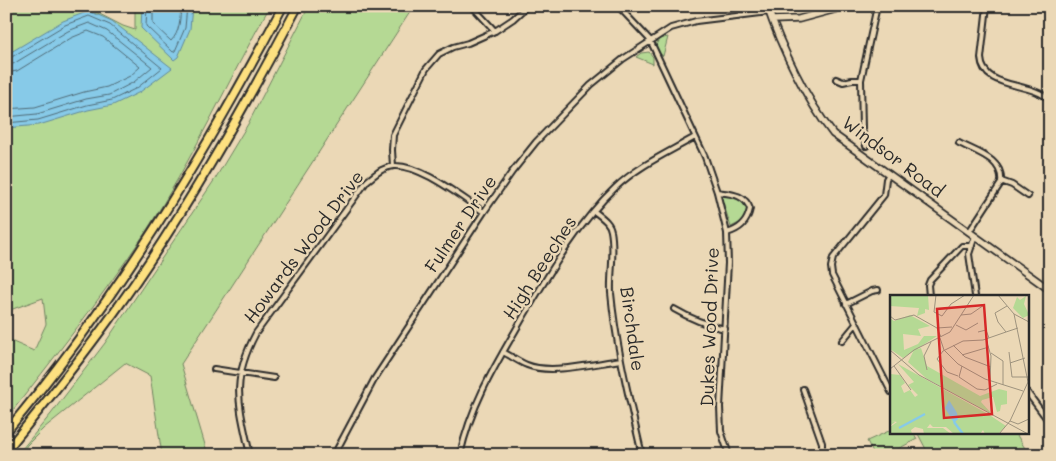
<svg xmlns="http://www.w3.org/2000/svg" width="1056" height="461" viewBox="0 0 1056 461" font-family="Mali,sans-serif">
<style>
.green{fill:#b5d994;stroke:#708260}
.water{fill:#87cae8;stroke:#628a9c}
.lines{fill:none;stroke-linecap:round;stroke-linejoin:round}
.shore{stroke:#506b77;stroke-width:1}
.street-casing{stroke:#2b2b2b;stroke-width:8}
.secondary-casing{stroke:#2b2b2b;stroke-width:9}
.highway-casing{stroke:#2b2b2b;stroke-width:11}
.street{stroke:#ebd8b6;stroke-width:4}
.secondary{stroke:#ebd8b6;stroke-width:5.5}
.highway{stroke:#fde080;stroke-width:7}
.labels{text-anchor:middle;stroke-width:4.5;stroke-linejoin:round;paint-order:stroke}
.street-label{font-size:18px;fill:#2b2b2b;stroke:#ebd8b6}
.inset-river{fill:none;stroke:#87cae8;stroke-width:2.5}
.inset-road{fill:none;stroke:#9e937e;stroke-width:1}
.view{fill:#d62828;fill-opacity:0.15;stroke:#d62828;stroke-width:2.5}
.inset-edge{fill:none;stroke:#2b2b2b;stroke-width:2.5}
</style>
<rect width="100%" height="100%" fill="#ebd8b6"/>
<filter id="ink" filterUnits="userSpaceOnUse"><feTurbulence type="fractalNoise" baseFrequency=".02" numOctaves="2"/><feDisplacementMap in="SourceGraphic" scale="10" xChannelSelector="R" yChannelSelector="G"/><feConvolveMatrix kernelMatrix="1 2 1 2 8 2 1 2 1" color-interpolation-filters="sRGB"/></filter>
<g filter="url(#ink)">
<path class="green" d="M6 6H84L123 26 135 30V6H270C228 81 192 161 145 233 102 297 54 358 6 419V339L34 351 46 324 43 298 10 310 6 309Z
M309 6H414L181 364 208 455H162L150 376 125 363 44 428 27 445 21 455H17L51 414 105 343 215 179 248 124Z
M668 37 663 56 657 51 656 45 659 39Z
M649 52 653 57V64L636 57 641 53Z
M726 193C741 198 751 200 747 219L731 227 721 196Z
M891 430V432H913L917 439 896 450 898 455H874L867 441Z
M917 432H1015L1026 450 1019 455H929Z"/>
<path class="water" d="M142 6H192L190 29 178 57 174 60 141 28Z
M89 11 112 21 172 68 140 92 113 105 88 110 39 125 6 128V55L63 21Z"/>
<g class="lines">
<path class="shore" d="M147 6 146 26 173 52 175 51 185 28 187 6
M153 6V24L171 41C180 32 180 19 181 6
M6 59 10 58 65 25 89 16 110 25 162 68 137 88 112 100 87 105 38 120 6 123
M6 65 13 64 68 31 89 23 107 31 152 67 134 82 109 95 86 99 37 114 6 117
M6 73 17 71 71 38 88 31 103 37 140 67 130 76 107 87 84 92 35 107 6 109"/>
<defs>
<path id="street" d="M472 6 495 31
M618 6 650 40 705 157 717 192 727 233 728 263 720 407 721 431 729 455
M987 6 981 58C983 90 1030 81 1050 100
M836 79 843 82 852 80H861
M959 143C976 152 1004 159 1001 183L969 232
M866 146 862 129 861 80 877 6
M393 166 392 150 393 135 426 69 439 54 453 47 468 43 495 31 513 19 527 6
M889 174 886 179 884 195 833 258 831 267 832 275 891 392
M1001 181 1012 185 1028 196
M717 192C731 194 745 194 750 209 747 223 740 229 727 233
M594 211C601 217 610 222 611 231 615 251 610 272 611 293 616 347 630 402 642 455
M929 296 928 285 930 280 962 246H972
M975 296 969 254 975 236
M846 304 872 291 878 290
M674 309C691 319 706 325 725 329
M842 341 856 324
M503 352C511 356 519 362 527 365 551 375 596 363 621 360
M214 369 274 378
M803 389 822 443V455
M1027 392 1050 423
M250 455C239 404 230 382 256 333L367 181C376 174 383 167 394 166 420 164 462 198 484 212
M334 455 375 378 484 212 512 172 536 142 591 85 623 59 671 28 696 21 769 12
M460 455C472 401 498 361 525 314 550 272 579 222 615 188 638 166 667 153 695 137"/>
<path id="secondary" d="M767 6C781 47 807 101 833 134L1050 290
M773 20 799 19 847 6"/>
<path id="highway" d="M6 432C116 301 203 157 283 6
M6 451C43 406 79 361 113 314 183 217 242 112 298 6"/>
</defs>
<use href="#street" class="street-casing"/>
<use href="#secondary" class="secondary-casing"/>
<use href="#highway" class="highway-casing"/>
<use href="#street" class="street"/>
<use href="#secondary" class="secondary"/>
<use href="#highway" class="highway"/>
</g>
</g>
<g class="labels">
<g class="street-label">
<text transform="translate(893 157) rotate(37)" y="6">Windsor Road</text>
<text transform="translate(461 224) rotate(-56)" y="6">Fulmer Drive</text>
<text transform="translate(304 247) rotate(-53)" y="6">Howards Wood Drive</text>
<text transform="translate(540 268) rotate(-57)" y="6">High Beeches</text>
<text transform="translate(710 327) rotate(-88)" y="6">Dukes Wood Drive</text>
<text transform="translate(632 329) rotate(82)" y="6">Birchdale</text>
</g>
</g>
<g transform="translate(890 295)">
<rect width="139" height="139" fill="#ebd8b6"/>
<path d="M0 0H38L39 15 35 14V18L27 21 29 13 0 11ZM136 1 134 9 139 20 133 23 123 13 127 2 130 5ZM20 20 40 31 28 34 31 41 13 39 14 55 28 49 34 41H47L13 63 0 54V23L4 26ZM31 53 37 71 90 101 109 94 117 96V109L111 110 110 116 107 117 103 102 92 105 91 107 102 119 37 84 18 67 24 55ZM8 69 98 119 116 131 108 139H95L93 135 90 139H64L56 132H43L40 129 37 133H53L61 139H34L33 134 25 132 21 135 22 139H0V132L7 127 2 126 5 127 0 131V79L10 80 15 88 11 91 14 98 20 95 25 102 28 100 18 90 24 87Z" fill="#b5d994"/>
<path d="M59 105 67 118 68 124 64 128 55 113Z" fill="#87cae8"/>
<path class="inset-river" d="M64 127 73 139M9 133 35 119"/>
<path class="inset-road" d="M46 0 44 17 52 21 61 9 75 0M108 0 124 19 139 27M117 11 105 18 108 27 116 37 128 33M71 20 81 19 94 10M0 21 5 25 24 20 47 33 51 42M66 30 76 35 88 28M47 33 62 32M88 37 96 35 99 43M50 43 54 55 68 69 95 84 133 96M96 44 101 61 100 86M63 50 75 62 101 72M0 55 29 80 138 139M119 57 122 82H138M101 58 113 66V90M72 60 99 52M120 68 135 63M4 71 21 95M72 71 69 82 87 94 95 95 107 89M0 74 24 55 60 37 84 0M37 75 34 61 41 47M68 81 57 77 47 64 53 56 73 46 93 45 116 37M120 126 128 129 139 124M109 139 120 126 138 87 124 19"/>
<path class="view" d="M94 10 102 119 54 123 47 14Z"/>
<rect width="139" height="139" class="inset-edge"/>
</g>
<rect width="1056" height="461" fill="none" stroke="#ebd8b6" stroke-width="25"/>
<rect x="12" y="12" width="1031" height="436" fill="none" stroke="#2b2b2b" stroke-width="2" filter="url(#ink)"/>
</svg>
